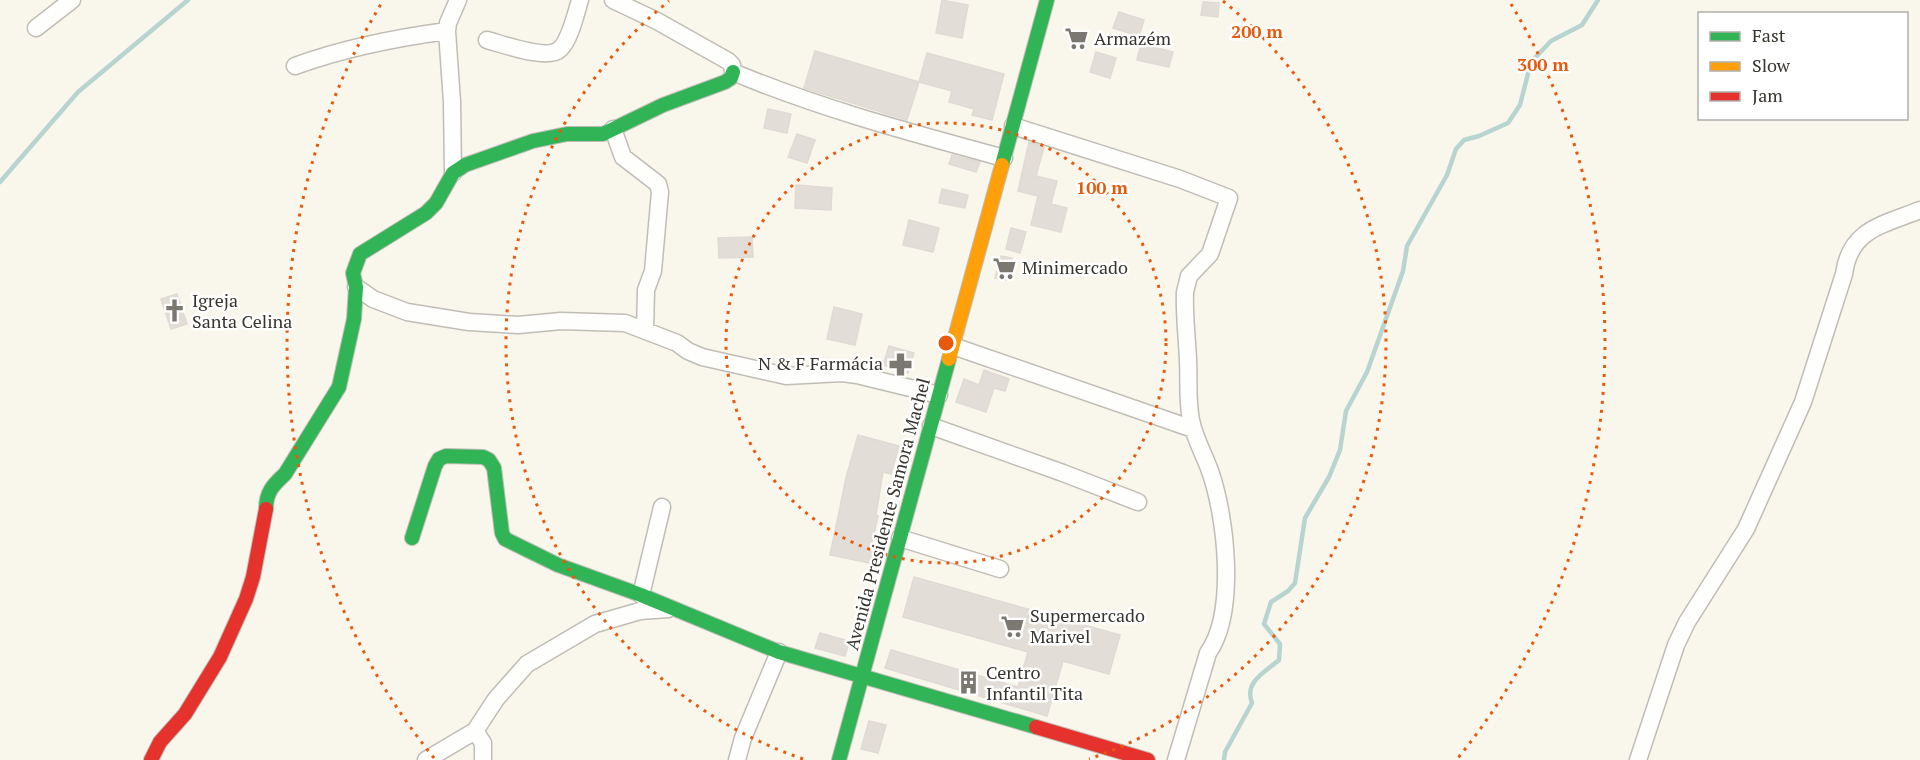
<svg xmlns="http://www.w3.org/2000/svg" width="1920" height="760" viewBox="0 0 1920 760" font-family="'PT Serif',serif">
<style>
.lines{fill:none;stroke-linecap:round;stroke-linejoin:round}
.stream{stroke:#b7d4d1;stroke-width:4.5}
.building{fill:#e2ded7;stroke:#dfdad3;stroke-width:1.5}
.street-casing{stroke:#c0bdb6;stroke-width:19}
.fast-casing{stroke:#c0bdb6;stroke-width:16}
.slow-casing{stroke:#c0bdb6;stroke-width:16}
.jam-casing{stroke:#c0bdb6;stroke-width:16}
.street{stroke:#fefefc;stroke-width:16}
.fast{stroke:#30b455;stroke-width:14}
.slow{stroke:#ff9f0a;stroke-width:14}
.jam{stroke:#e5322d;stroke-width:14}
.ring{fill:none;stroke:#e8590c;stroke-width:3;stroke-dasharray:3 6}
.labels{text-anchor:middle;stroke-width:5;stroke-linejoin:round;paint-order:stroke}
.poi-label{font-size:18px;fill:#36342d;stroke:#fff;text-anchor:start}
.street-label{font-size:18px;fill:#36342d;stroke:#fff}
.centre{fill:#e8590c;stroke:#fff;stroke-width:3}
.ring-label{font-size:18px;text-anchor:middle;font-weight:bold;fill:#e8590c;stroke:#fff;stroke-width:5;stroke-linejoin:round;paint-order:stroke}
</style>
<rect width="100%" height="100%" fill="#f9f6ec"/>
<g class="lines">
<path class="stream" d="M0 182 78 92 188 0
M1224 760 1225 752 1252 703C1244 682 1264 673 1279 660L1280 644 1264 624 1271 602 1288 591 1295 583 1305 518 1329 477 1340 450 1346 411 1367 372 1403 271 1407 246 1447 175 1456 149 1464 140 1479 136 1508 123 1520 105 1531 62 1551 41 1582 25 1598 0"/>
</g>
<path class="building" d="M942 0 968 5 962 38 936 33Z
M1203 2 1219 3 1218 17 1201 15Z
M1119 12 1144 20 1139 36 1113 28Z
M1141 44 1173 52 1169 67 1137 60Z
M815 51 919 82 907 120 804 88Z
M1096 52 1116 58 1110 78 1090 72Z
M927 53 1004 74 992 120 972 115 974 109 949 102 952 91 919 82Z
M768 109 791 114 787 133 764 128Z
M797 134 815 140 807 163 788 157Z
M1029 142 1044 147 1036 176 1057 181 1051 204 1067 208 1061 232 1031 225 1038 196 1018 191Z
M952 155 980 162 976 172 949 164Z
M796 185 832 188 831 210 795 208Z
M942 189 968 195 965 208 939 203Z
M909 220 939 228 933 252 903 245Z
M1011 228 1026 232 1020 253 1006 249Z
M752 237 753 257 719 258 718 238Z
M1001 256 1012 258 1006 280 995 278Z
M177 294 187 324 171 329 161 299Z
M834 307 862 314 855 345 827 339Z
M889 346 914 353 908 373 883 365Z
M984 370 1009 379 1005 391 994 388 986 412 956 402 964 379 979 385Z
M858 435 899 446 891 474 883 472 876 515 878 516 870 551 872 552 870 563 830 555 846 478Z
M914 577 1120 635 1109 674 1063 661 1047 716 885 668 891 650 1018 687 1028 652 903 617Z
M820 633 849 641 845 656 815 648Z
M869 721 886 725 878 753 861 749Z"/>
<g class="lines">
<defs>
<path id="street" d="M613 0 657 21 728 61 732 65 733 72C821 109 912 133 1004 158
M36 28 72 0
M487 40C502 44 548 61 560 49 570 40 576 13 580 0
M295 66C344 48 395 38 447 31
M1013 126 1180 179 1229 198 1210 254 1189 276 1185 292C1184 314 1187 337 1188 360 1189 380 1187 400 1191 420 1194 437 1204 454 1210 471 1226 516 1237 612 1208 653L1176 760
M613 129 623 157 658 184 660 192 653 271 646 290 645 330
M453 173 452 102 447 31 448 23 458 0
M356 287 373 299 407 312 469 322 518 325 561 321 625 323 677 343 688 351 702 357 786 376 842 373 857 375 939 395
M953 346 1193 429
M931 426 1063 473 1138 502
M900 538 1000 569
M641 595 662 507
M475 731 483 743V760
M426 760 475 731 496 699 527 664 595 624 640 611 668 609
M737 760 743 738 779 652
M1638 760 1676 645 1687 622 1746 529 1803 402 1844 274C1850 229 1883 225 1920 210"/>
<path id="fast" d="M1002 165 1047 0
M266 509C266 492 273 485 285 474L339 387 354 319 356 287 353 273 360 254 426 213 436 203 453 173 465 165 533 141 567 134H603L663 105 725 82 731 78 733 72
M412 538 435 466 439 459 446 456 483 457 489 460 494 468 502 533 505 539 558 565 641 595 779 652 1036 727
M839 760 949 359"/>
<path id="slow" d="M949 359 1002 165"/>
<path id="jam" d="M1036 727 1148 760
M151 760 160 742 185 714 220 657 246 599 253 577 266 509"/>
</defs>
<use href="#street" class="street-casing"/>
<use href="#fast" class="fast-casing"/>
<use href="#slow" class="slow-casing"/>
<use href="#jam" class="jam-casing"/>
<use href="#street" class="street"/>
<use href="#fast" class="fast"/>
<use href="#slow" class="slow"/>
<use href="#jam" class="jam"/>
</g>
<g class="ring">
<circle cx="946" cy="343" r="220"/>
<path d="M803 759A440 440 0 0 1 669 1M1223 1A440 440 0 0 1 1089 759"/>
<path d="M434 758A659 659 0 0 1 381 4M1511 4A659 659 0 0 1 1458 758"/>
</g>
<defs>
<symbol id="supermarket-bare" viewBox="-9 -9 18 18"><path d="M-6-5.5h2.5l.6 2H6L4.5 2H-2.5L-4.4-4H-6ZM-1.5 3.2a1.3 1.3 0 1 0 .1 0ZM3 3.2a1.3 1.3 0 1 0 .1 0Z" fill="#7a7870" stroke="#fff" stroke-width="2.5" paint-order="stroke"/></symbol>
<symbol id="church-bare" viewBox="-9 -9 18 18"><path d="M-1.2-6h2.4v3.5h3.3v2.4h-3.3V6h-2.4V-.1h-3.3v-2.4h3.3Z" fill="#7a7870" stroke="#fff" stroke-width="2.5" paint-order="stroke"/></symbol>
<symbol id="pharmacy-bare" viewBox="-9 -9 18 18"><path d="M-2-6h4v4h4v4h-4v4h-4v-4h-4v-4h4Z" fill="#7a7870" stroke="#fff" stroke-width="2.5" paint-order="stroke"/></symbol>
<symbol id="building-bare" viewBox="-9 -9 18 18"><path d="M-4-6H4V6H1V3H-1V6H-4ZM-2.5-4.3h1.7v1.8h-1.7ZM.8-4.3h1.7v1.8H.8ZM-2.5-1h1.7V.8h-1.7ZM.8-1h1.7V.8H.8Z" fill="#7a7870" stroke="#fff" stroke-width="2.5" paint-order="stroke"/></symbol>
</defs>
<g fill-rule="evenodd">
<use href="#supermarket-bare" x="1060" y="22" width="33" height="33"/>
<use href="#supermarket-bare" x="988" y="252" width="33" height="33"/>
<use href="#church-bare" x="158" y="294" width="33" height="33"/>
<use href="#pharmacy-bare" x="884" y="348" width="33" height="33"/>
<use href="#supermarket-bare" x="996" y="610" width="33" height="33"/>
<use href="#building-bare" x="952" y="666" width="33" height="33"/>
</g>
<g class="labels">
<g class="poi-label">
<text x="1094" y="45">Armazém</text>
<text x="1022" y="274">Minimercado</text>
<text x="192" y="307">Igreja<tspan x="192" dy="21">Santa Celina</tspan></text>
<text x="883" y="370" text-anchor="end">N &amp; F Farmácia</text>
<text x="1030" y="622">Supermercado<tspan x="1030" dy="21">Marivel</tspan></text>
<text x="986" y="679">Centro<tspan x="986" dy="21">Infantil Tita</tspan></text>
</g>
<g class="street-label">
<text transform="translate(888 514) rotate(-75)" y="6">Avenida Presidente Samora Machel</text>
</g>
</g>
<circle cx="946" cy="343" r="9" class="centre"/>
<g class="ring-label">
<text x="1257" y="38">200 m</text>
<text x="1543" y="71">300 m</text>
<text x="1102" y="194">100 m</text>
</g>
<rect x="1698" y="12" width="210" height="108" fill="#ffffff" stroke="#afaeab" stroke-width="1.5"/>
<rect x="1710" y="32" width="30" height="9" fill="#30b455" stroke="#afaeab" stroke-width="1.5"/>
<text x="1752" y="42" font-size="18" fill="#36342d">Fast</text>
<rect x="1710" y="62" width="30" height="9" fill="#ff9f0a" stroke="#afaeab" stroke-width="1.5"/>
<text x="1752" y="72" font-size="18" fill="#36342d">Slow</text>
<rect x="1710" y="92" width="30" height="9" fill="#e5322d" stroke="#afaeab" stroke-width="1.5"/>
<text x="1752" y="102" font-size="18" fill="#36342d">Jam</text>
</svg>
